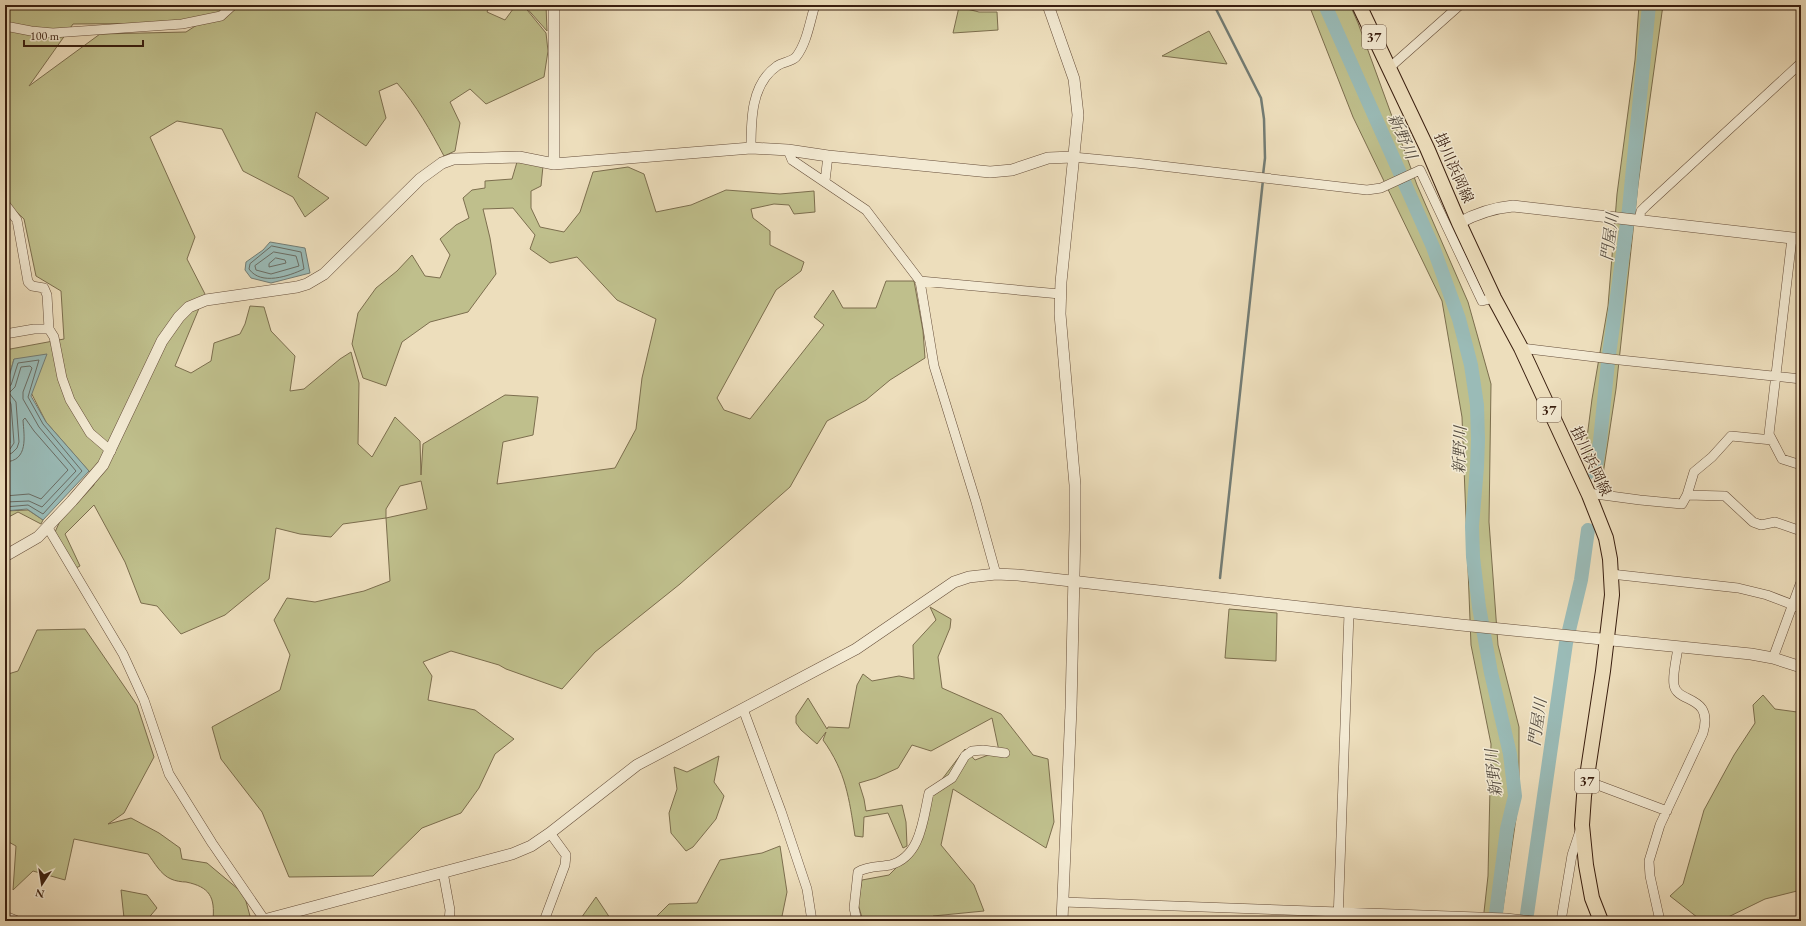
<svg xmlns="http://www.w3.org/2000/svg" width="1806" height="926" viewBox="0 0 1806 926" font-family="'EB Garamond','Noto Serif JP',serif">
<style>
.green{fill:#bfbf8c;stroke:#7c6e4e;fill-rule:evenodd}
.water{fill:#9abbb7;stroke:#737c74}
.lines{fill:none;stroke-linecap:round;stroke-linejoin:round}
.shore{stroke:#6a6c63;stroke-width:1}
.stream{stroke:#737c74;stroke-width:2.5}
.river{stroke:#9abbb7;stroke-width:14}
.minor-casing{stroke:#664e3a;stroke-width:10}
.tertiary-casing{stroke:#664e3a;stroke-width:12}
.primary-casing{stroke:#391e0f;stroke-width:16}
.minor{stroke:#f3ead3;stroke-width:9}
.tertiary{stroke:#f3ead3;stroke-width:11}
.primary{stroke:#eddebc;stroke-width:14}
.labels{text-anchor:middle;stroke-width:3;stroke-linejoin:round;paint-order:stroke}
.shield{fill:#f3ead3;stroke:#715b4a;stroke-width:1}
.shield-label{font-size:14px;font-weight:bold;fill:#391e0f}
.street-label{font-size:15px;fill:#391e0f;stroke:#f3ead3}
.water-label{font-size:16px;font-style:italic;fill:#564d41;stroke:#f3ead3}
</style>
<rect width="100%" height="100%" fill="#eddebc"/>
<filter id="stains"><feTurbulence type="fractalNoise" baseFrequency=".005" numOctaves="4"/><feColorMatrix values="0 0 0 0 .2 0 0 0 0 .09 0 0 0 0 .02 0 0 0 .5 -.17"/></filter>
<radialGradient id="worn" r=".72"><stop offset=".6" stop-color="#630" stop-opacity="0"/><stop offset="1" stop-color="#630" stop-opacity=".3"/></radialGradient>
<path class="green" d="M5 5H490L487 12 505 20 516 5H523L546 33 548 51 544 77 486 104 470 89 450 102 460 123 455 151 444 156C430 130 417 106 397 83L379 91 386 118 366 146 316 112 298 177 329 198 305 217 293 197 243 171 222 129 177 121 150 137 195 237 187 259 205 294 175 366 191 373 211 361 214 343 240 334 245 324 250 306 264 307 271 331 295 356 290 391 304 389 340 359 351 352 359 383 358 444 372 457 395 417 420 441 421 475 423 444 505 395 538 397 533 435 503 442 497 484 615 468 636 429 642 378 656 319 617 300 577 257 550 263 530 249 535 235 513 208 483 209 490 238 496 274 468 312 430 322 402 342 386 386 363 378 352 344 358 313 376 288 397 271 412 255 425 276 440 278 450 255 440 239 456 225 469 218 463 198 472 190 485 188V181L512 179 517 162 543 166 541 186 531 191V208L540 227 564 232 580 212 593 172 628 167 644 174 656 212 691 205 726 190 780 194 814 191 815 212 794 214 789 205 774 204 751 209 753 218 770 231V245L804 262 801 271 776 290 717 398 724 410 750 419 824 325 814 317 833 290 843 308H876L886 281H914L923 331 925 358 890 380 866 400 827 421 790 487 680 584 595 652 562 689 506 669 499 665 451 651 423 662 432 676 428 700 475 710 514 739 495 754 479 788 461 813 422 828 373 876 289 877 262 812 221 759 212 727 280 690 290 655 274 620 287 598 315 602 364 591 390 581 386 518 343 524 331 537 300 534 276 528 269 579 225 615 181 634 157 606 141 603 125 562 94 505 65 534 80 566 76 568 55 532 60 521 94 485 93 476 46 422 14 359 5 390V350L64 339 61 291 36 276 24 219 5 201ZM200 23 186 32 100 34 29 86 73 24ZM421 481 427 509 386 518V509L400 486Z
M524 5H546L547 31Z
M1309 5H1350L1358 23 1417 185 1468 302 1491 384 1489 522 1498 645 1519 727V798L1501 921H1483L1488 876 1491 744 1471 645 1462 417 1442 301 1353 117Z
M1639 5H1663L1638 185 1616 389 1600 494 1585 453 1592 399 1608 306 1617 194 1635 60Z
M959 7 979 12H997L998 30 953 33Z
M1209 31 1227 64 1162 56Z
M5 401 11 449 5 455Z
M28 510 43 520 41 524 18 512 5 519V511Z
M930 607 951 619 950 628 938 657 942 688 1001 714 1033 755 1048 759 1054 822 1046 848 953 789 941 845 974 885 984 911 933 916 929 921H863L858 904 862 880 889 875 909 855 924 803 965 749 975 760 999 751 992 718 931 751 912 745 898 768 876 778 859 783 864 799 866 811 902 805 906 822 907 846 903 848 888 813 864 817 863 837 855 836C849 798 846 772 823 740L826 732 817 744 801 730 796 723V716L808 698 827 729 828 727 849 728 857 685 863 674 872 681 899 676 914 679 913 645 936 620Z
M1229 609 1277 613 1276 661 1225 658Z
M85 629 137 705 154 757 124 813 108 824 131 818 159 833 180 848 182 859 207 863 244 894 250 916 247 921H210L213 920C215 897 210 887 186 882 182 882 175 881 171 879 161 875 154 862 148 854L74 839 65 880 33 871 13 890 16 846 5 840V675L18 671 37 630Z
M1763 695 1775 709 1797 712 1801 710V890L1765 899 1720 921H1702L1670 896 1683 884 1704 810 1734 755 1755 723 1753 705Z
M719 756 714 782 724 796 716 819 693 847 686 851 671 833 669 813 677 789 674 767 687 772Z
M780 846 787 892 781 921H652L669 904 697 903 720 860 762 853Z
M121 890 147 895 157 908 146 921H120L124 918Z
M596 897 612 921H579Z"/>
<path class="water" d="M270 242 305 248 310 273 271 283 251 278 245 270 246 262 263 250Z
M47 354 31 396 46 422 89 471 43 520 27 509 5 511V448L10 443 6 388 14 359Z"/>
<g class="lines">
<path class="shore" d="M272 246 301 252 304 269C289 276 261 286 249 269L250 264Z
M274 252 296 256 299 266 271 274 256 270 255 266Z
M276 258 285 260 286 263 269 267V264Z
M5 388 11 385 18 363 39 360 28 397 43 424 82 471 43 514 28 505 5 507
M5 400H9L11 404 14 443 10 449 5 451
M5 456 12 453 17 448 19 442 16 402 9 393 15 387 21 367 30 366 32 368 23 392V399L39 427 76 471 42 507 29 501 5 502
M5 462C29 461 24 436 23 420L25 418 34 431 68 470 41 499 29 494 5 496"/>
<path class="stream" d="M1214 5 1261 98 1264 119 1265 158 1263 175
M1220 578 1263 180"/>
<path class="river" d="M1325 5 1433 247 1459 319 1471 365 1477 405 1478 440 1477 467 1472 526 1473 557 1479 607 1491 673 1510 754 1515 796 1507 829 1495 921
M1595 473 1600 441 1608 362 1629 209 1649 5
M1526 921 1566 643 1581 580 1588 530"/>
<defs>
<path id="minor" d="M975 5H996
M5 26 31 31 53 33 182 24 221 16 233 5
M1388 69 1460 5
M751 148C751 120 751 84 777 66 782 62 791 62 796 57 807 43 810 21 815 5
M788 150 792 160 866 210 920 281 934 366 976 502 996 574
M1073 157 1136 163 1367 190 1381 188 1420 170 1482 301 1494 298
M825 181 828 156
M5 204 17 220 28 282 32 286 44 288 47 295 49 329 54 337 62 378 70 400 90 433 111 451
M1639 220 1641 211 1646 206 1801 63
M1792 238 1769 434 1782 459 1801 465
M920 281 1060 294
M5 334 34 329H49
M1521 348 1620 360 1801 379
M1588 493 1640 500 1682 504 1687 495 1694 472 1712 457 1731 436 1772 440
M1687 495 1725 496 1753 522 1761 525 1775 522 1801 531
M48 528 123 654 144 700 169 774 212 843 264 919
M1611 574 1738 588 1767 595 1801 608
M1773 658 1801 582
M743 709 781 811 807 889 812 921
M1587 781 1667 811
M443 872 450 910 449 921
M1063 902 1506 918 1533 921
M544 921 565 865 566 855 550 833
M857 921 854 908 858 872C867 866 880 867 890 865 921 857 923 819 929 793L952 778 965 756 972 751 983 750 1005 753
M1338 921 1349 613
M1561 921 1572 855 1580 831
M1660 921 1650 876 1649 861 1660 825 1703 733C1714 694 1677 704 1674 685 1672 675 1677 657 1678 647"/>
<path id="tertiary" d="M554 5V164
M1048 5 1074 79 1078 115 1061 282 1060 314 1075 485V530L1071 708 1062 921
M1459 223C1477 213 1493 208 1513 206L1801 239
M5 556 38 537 72 501 103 465 162 341 179 317 189 307 206 300 297 287 307 284 324 274 420 179 442 163 453 159 519 157 554 164 751 148 788 150 828 156 990 172 1012 170 1048 158 1073 157
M5 917 15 921
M260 921 512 854 531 846 550 833 637 765 856 649 954 582 969 577 996 574 1018 575 1461 625 1751 654 1773 658 1801 667"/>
<path id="primary" d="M1359 5 1427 148 1459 223 1494 298 1521 348 1589 495 1606 538 1610 559 1612 595 1603 671 1584 796 1582 825 1586 865 1592 898 1601 921"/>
</defs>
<use href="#minor" class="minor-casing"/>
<use href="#tertiary" class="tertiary-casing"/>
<use href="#primary" class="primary-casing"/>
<use href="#minor" class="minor"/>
<use href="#tertiary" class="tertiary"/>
<use href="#primary" class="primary"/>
</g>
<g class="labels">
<g class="shield">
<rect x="1362" y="25" width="24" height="24" rx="3"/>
<rect x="1537" y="398" width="24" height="24" rx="3"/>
<rect x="1575" y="769" width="24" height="24" rx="3"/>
</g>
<g class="shield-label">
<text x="1374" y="42">37</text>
<text x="1549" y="415">37</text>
<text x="1587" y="786">37</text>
</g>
<g class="street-label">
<text transform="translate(1454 168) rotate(66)" y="5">掛川浜岡線</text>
<text transform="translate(1591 461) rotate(65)" y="5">掛川浜岡線</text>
</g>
<g class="water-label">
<text transform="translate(1403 136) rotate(66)" y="6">新野川</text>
<text transform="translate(1609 237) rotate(-83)" y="6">門屋川</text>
<text transform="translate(1459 450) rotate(-88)" y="6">新野川</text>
<text transform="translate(1537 722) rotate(-82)" y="6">門屋川</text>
<text transform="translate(1493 773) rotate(-96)" y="6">新野川</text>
</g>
</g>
<rect width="1806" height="926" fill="none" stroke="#eddebc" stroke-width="20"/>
<rect x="6" y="6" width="1794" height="914" fill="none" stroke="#391e0f" stroke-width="2"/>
<rect x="10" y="10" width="1786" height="906" fill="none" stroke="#391e0f"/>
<g transform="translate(42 884) rotate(192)" stroke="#f3ead3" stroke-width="3" paint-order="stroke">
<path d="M0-3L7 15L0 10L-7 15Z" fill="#391e0f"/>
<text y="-6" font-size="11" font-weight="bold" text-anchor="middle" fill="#391e0f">N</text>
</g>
<path d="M24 40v6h119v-6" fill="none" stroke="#391e0f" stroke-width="2"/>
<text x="30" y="40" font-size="12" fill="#391e0f" stroke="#f3ead3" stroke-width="3" paint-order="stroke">100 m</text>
<rect width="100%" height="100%" filter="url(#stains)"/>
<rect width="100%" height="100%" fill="url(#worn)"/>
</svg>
